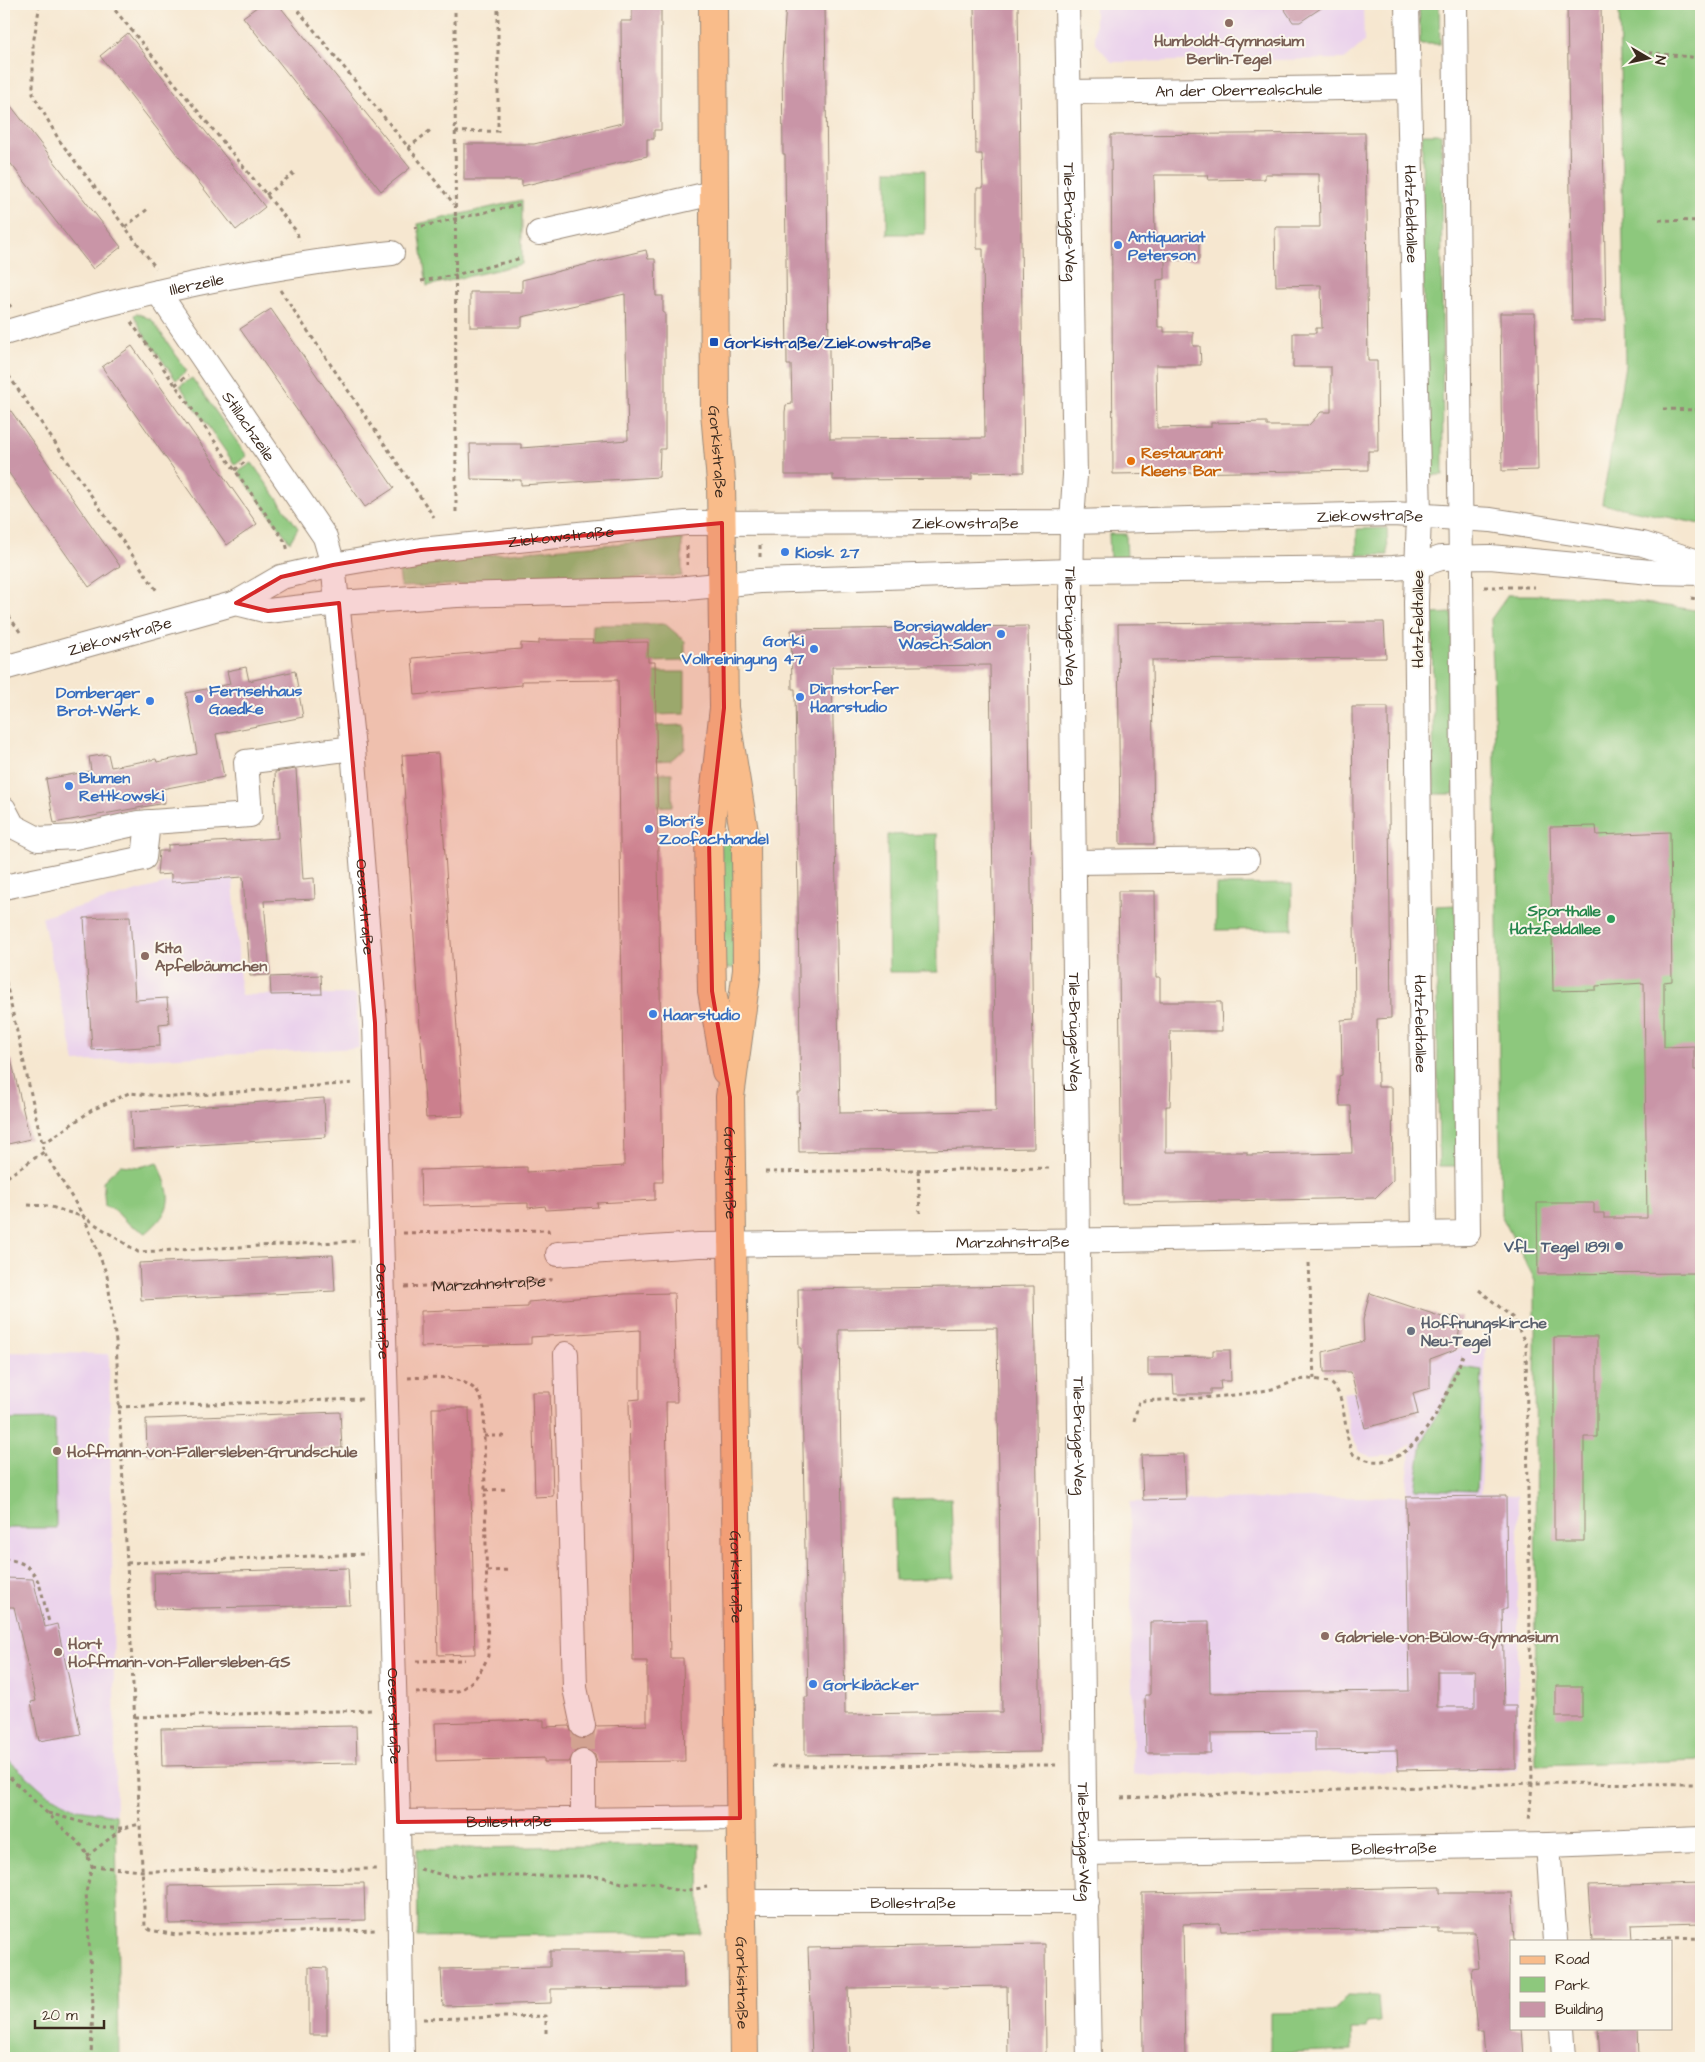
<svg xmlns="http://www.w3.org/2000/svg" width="1705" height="2062" viewBox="0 0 1705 2062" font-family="'Architects Daughter',sans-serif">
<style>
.built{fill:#ead1ec}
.green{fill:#8dc87d;stroke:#64794e}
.building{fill:#c995a7;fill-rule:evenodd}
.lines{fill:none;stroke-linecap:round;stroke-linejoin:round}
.minor-tunnel{stroke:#d1c1ac;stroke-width:24;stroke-dasharray:24 12;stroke-linecap:butt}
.minor-casing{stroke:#988877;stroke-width:26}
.major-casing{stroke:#988877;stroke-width:30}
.path{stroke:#988877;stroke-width:3;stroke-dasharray:4 4;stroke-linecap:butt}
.minor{stroke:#fff;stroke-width:24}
.major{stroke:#f9bc8a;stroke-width:28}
.marked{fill:#d62828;fill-opacity:0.2;stroke:#d62828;stroke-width:4;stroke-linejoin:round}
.education-dot{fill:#8d6e63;stroke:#fbf7ec;stroke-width:2}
.shop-dot{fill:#3f7fe0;stroke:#fbf7ec;stroke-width:2}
.transit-dot{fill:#1a4fb4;stroke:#fbf7ec;stroke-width:2}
.food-dot{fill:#e8710a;stroke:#fbf7ec;stroke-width:2}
.leisure-dot{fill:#2e9e5b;stroke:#fbf7ec;stroke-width:2}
.service-dot{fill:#5c6f8a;stroke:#fbf7ec;stroke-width:2}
.worship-dot{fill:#6b7280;stroke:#fbf7ec;stroke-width:2}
.labels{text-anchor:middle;stroke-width:4;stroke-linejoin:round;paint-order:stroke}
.education-label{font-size:16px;font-weight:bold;fill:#785e54;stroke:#fbf7ec;text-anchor:start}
.street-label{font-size:16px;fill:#3b2a1e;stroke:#fbf7ec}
.shop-label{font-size:16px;font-weight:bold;fill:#366cbe;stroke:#fbf7ec;text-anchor:start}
.transit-label{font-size:16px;font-weight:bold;fill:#164399;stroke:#fbf7ec;text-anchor:start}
.food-label{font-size:16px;font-weight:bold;fill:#c56008;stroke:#fbf7ec;text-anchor:start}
.leisure-label{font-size:16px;font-weight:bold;fill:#27864d;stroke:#fbf7ec;text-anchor:end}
.service-label{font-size:16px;font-weight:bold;fill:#4e5e75;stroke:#fbf7ec;text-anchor:end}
.worship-label{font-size:16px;font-weight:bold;fill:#5b616d;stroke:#fbf7ec;text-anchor:start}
</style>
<rect width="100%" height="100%" fill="#fbf7ec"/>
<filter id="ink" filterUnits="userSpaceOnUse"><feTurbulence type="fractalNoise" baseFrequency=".02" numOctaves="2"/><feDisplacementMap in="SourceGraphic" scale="10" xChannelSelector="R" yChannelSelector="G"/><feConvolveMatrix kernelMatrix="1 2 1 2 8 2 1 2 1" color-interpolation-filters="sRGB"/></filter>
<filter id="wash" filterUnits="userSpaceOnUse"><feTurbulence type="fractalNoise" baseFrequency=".0096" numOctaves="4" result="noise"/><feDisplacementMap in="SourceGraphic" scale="20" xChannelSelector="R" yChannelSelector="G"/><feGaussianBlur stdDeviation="1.12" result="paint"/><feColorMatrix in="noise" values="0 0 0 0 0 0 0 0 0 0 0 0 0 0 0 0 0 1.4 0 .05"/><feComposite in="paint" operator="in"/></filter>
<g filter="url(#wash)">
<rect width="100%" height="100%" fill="#f6e7d0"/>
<path class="built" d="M1095 4H1363L1364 42 1345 59 1112 62 1095 43Z
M233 879 241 995 356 994 359 1048 75 1062 42 917 171 882Z
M1486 1339 1481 1494 1518 1495V1770L1133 1775 1130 1502 1406 1496 1411 1444 1392 1455 1372 1457 1360 1452 1350 1433 1343 1393 1388 1386 1394 1398 1430 1388V1359Z
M4 1352 109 1354 116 1815 77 1809 47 1794 4 1756Z"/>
<path class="green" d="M1419 4H1439L1440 44H1420Z
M1619 4H1701V524L1602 504 1625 365Z
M1422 134H1441L1443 475H1425Z
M887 170H925V234H887Z
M522 200V264L427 286 418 224Z
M137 313 152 320 187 371 176 380 143 333 134 315Z
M192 378 247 456 235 465 180 386Z
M252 463 298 528 290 542 238 472Z
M1387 528 1388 555H1357V529Z
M1109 534H1126L1127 560H1110Z
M682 539V576L401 587 398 564 550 549Z
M1508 595C1573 594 1638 601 1701 611V1760L1536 1765 1535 1280 1501 1215 1494 693 1491 619Z
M1452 613 1454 794H1434L1432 614Z
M665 624 685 641V661L648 662V642L592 643 593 625Z
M654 672H685V714L655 715Z
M685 725V748L671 760 655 761V726Z
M656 773H672V806L656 807Z
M937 834 938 972H889L887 835Z
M729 835 735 837 734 968H722L721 837Z
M1292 884V929L1216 930V885Z
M1456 905 1459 1166H1439L1436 906Z
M158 1162C171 1195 176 1208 146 1233L126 1222 113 1208 105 1206 103 1181 120 1165 140 1167Z
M1461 1367 1482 1370 1477 1491 1415 1489 1422 1443Z
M55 1419 56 1528H4V1420Z
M951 1498 954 1578 895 1580 893 1500Z
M4 1756 47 1794 77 1809 116 1815 119 2058H4Z
M699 1844 700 1933 418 1937 417 1849Z
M1347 1995 1378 1996 1380 2022 1368 2023 1367 2029H1351L1352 2050 1270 2053V2013L1334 2012Z"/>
<g id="blocks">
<path class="building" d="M261 4H278L410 168 381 191 243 17Z
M632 4H661V130H654V139H647V156L522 186V180H464V144H534L622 123 621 21H632Z
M786 4H825L830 439 985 438 983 249H977V188H983L982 154H976L974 4H1018L1024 472 972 473V479L848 480H833V475H785V412L786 405 792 404 791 365H787L785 154H783L782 62Z
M1281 4H1327L1300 22H1293Z
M1567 4H1601L1606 321H1572Z
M128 33 265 207 236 230 100 56Z
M4 97 121 247 93 269 4 155Z
M1365 133 1368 361H1377L1378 451H1368V470L1113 474 1111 135ZM1265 174H1319L1320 227H1275L1276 286 1321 285 1322 328H1316V333H1293V367H1331V412H1321L1308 426H1267V422L1211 423V427L1157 428 1156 365H1201L1200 346H1193V332H1164V327H1158L1157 280 1165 279V260H1199V238H1155L1154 175H1207L1208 180 1265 179Z
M646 250 648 259H655L656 296H663V313H665V449H660L659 477 521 485V480L471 479 470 444H521V448L628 440 625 294 522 317V327H470V292H522V280Z
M271 309 394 488 365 507 240 329Z
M1500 313H1535L1538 470 1502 471Z
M132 346 257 524 227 545 102 367Z
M4 401 120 566 89 587 4 466Z
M1384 622 1386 658 1152 660 1154 844H1120L1118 624Z
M1028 626 1034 1148 799 1152 798 1093H801L800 1048 795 689H792L791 630ZM990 665 996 1111 840 1113 832 667Z
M539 640H593L592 643 648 642V662H655L663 1182H655V1200L597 1203 598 1207 546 1210 545 1206 528 1208V1203L421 1206 420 1170 527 1167V1172L624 1166 618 680 522 681V685L415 695 412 658 521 649V643L539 644Z
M246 667 249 681 295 671 303 717 216 734 224 777 162 789 165 803 54 823 46 779 91 771 89 757 108 754 111 767 156 759 157 762 197 754 186 693 230 684 227 671Z
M1352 707H1388L1391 1018 1377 1019 1378 1087H1392L1393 1180 1375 1198 1122 1203 1118 891H1155L1156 977H1160V1002H1221L1222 1031H1170L1171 1077 1170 1106H1166V1152H1247V1155L1352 1153 1351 1106H1340L1339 1076 1342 1075 1341 1020 1355 1019Z
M438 753 463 1116 426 1118 402 755Z
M296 769 303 879 314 878 315 899 264 901 270 975 250 976 243 877 171 882V874L157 875 159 851H168V845L278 838 275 772Z
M1596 826 1597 835 1670 832 1672 981 1664 982V1047L1694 1046V1070H1701V1273L1538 1274 1537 1203H1594V1213H1604V1218H1647L1644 983 1596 986V990L1553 991 1550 827Z
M130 916 135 1000 167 998 169 1023 159 1024 160 1046 92 1050 84 918Z
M321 975 322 994 271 995 270 977Z
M11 1059 30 1139 4 1145V1060Z
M324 1098 326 1137 133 1149 131 1111Z
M333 1255 335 1291 141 1300 139 1263Z
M1034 1286 1041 1752 805 1755V1697H808L801 1348H799L798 1289ZM997 1328 1002 1712 845 1714 839 1330Z
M674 1293 677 1402H666L670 1658H683L685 1761 597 1762 595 1755 583 1748 576 1750 569 1762H544V1758L436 1761 435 1723 544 1720V1727L569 1726 573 1736 585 1739 592 1736 596 1726 647 1725V1661H633L629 1400 640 1399V1330L531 1337V1344L421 1347V1311L528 1307V1302L625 1294Z
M1370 1293 1442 1317 1461 1316 1457 1349 1430 1359V1388L1413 1393 1418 1414 1365 1428 1351 1372H1324L1323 1352 1364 1341 1363 1320Z
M1554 1337H1597V1437H1584V1541H1554Z
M1213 1350H1230L1231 1381H1220L1221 1389H1211V1394H1174L1173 1375H1148V1357L1213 1356Z
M532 1392H550L553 1496 535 1497Z
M432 1408H469L475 1654 438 1655Z
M340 1412 342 1448 147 1455 146 1419Z
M1184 1454 1186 1499 1143 1500 1141 1455Z
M1506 1496 1507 1609H1502L1504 1706H1516V1768L1398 1770 1397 1750 1315 1751V1732L1211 1733V1753H1146L1145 1695H1150V1622L1209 1621 1210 1693 1409 1691 1406 1497ZM1437 1671H1475V1707H1437Z
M348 1568 350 1605 155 1609 154 1573Z
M4 1578 33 1579 45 1627 57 1624 81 1734 39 1741 31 1702 36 1701 14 1607H4Z
M1556 1686H1582V1717H1556Z
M356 1726 357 1763 162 1766 161 1729Z
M364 1883 365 1920 169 1924V1886Z
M1701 1883V1923L1631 1925 1632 1941H1592L1588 1886Z
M1440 1887V1893H1512L1515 1941H1511V2028H1522L1524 2058H1485L1483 2031H1477L1471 1969 1478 1968 1475 1932H1438V1928L1221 1931 1220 1923 1183 1924 1185 2058H1143L1142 1893Z
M1045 1944 1046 2058H1008L1007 1986 848 1988 850 2058H812L808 1948Z
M550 1951H683L684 1988 551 1989V2003L443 2006 441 1969 550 1967Z
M309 1967 327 1968V2035H309Z
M1598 2028H1638L1639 2058H1600Z"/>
</g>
</g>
<g filter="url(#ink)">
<use href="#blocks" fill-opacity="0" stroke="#988877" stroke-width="1"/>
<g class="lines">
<path class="minor-tunnel" d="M583 1726V1762"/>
<defs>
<g id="minor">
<path id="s2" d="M1067 4 1075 475 1072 522 1071 605 1084 1799 1089 2058"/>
<path id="s3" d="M1407 4 1419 515 1416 602 1424 1234"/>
<path id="s4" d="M1069 92 1409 87"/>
<path d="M539 233 713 193"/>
<path id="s5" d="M158 292 325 537 333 565 353 748 375 1023 398 1822 402 2058"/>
<path id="s6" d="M4 333C129 295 262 266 392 253"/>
<path d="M236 603 268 611 339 603 457 595 676 589 760 581 1071 571 1393 568 1417 566 1441 558 1490 557 1651 572 1701 573"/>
<path id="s7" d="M4 668 236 603 281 577 333 565 421 550 686 523 1072 522 1393 514 1491 520 1643 544 1701 563"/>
<path d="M4 809 13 826 38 839 75 837 138 823 250 815 246 762 353 748"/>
<path d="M1074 862 1247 860"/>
<path d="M4 887 144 858 148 822"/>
<path id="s8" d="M558 1254 699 1245 1114 1240 1468 1233 1455 4"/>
<path d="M566 1354 575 1688 583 1726"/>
<path d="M583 1762V1820"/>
<path id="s9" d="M398 1822 740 1818"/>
<path d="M1548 1845 1555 1941"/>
<path id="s10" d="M1085 1853 1548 1845 1701 1839"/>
<path id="s11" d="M741 1902H1087"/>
<path d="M1562 2028 1564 2058"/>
</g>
<g id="major">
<path id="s12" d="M713 4 715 412 721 482 724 708 709 840 712 991 726 1071"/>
<path id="s13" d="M724 708 746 844 747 970 730 1097 744 2058"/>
</g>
</defs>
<use href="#minor" class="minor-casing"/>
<use href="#major" class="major-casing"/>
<g class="path">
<path d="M40 4 33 44V94L59 140 156 268"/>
<path d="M110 4 297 232 299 241"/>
<path d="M293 4 454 204"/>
<path d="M455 4 456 514"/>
<path d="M1641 52 1701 58"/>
<path d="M455 132 498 131V4"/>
<path d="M408 148 432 129"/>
<path d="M266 195 294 173"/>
<path d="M1659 220 1701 221"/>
<path d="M125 227 149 208"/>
<path d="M414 228 522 204"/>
<path d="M4 252 6 251"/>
<path d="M421 281 455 275 522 258"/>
<path d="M280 290 434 517"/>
<path d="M4 298 11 307"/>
<path d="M131 322 286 543 288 552"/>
<path d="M4 369 157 591"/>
<path d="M175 385 188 375"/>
<path d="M1663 409 1701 410"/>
<path d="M235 470 247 460"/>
<path d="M760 545V559"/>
<path d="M687 546V565"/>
<path d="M1484 587H1535"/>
<path d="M1691 598 1701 600"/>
<path d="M4 609 20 632"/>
<path d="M4 974 44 1152 84 1217 138 1252 359 1241"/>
<path d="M42 1142 49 1140 92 1110 129 1093 172 1097 355 1083"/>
<path d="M918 1170 920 1213"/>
<path d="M765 1172 1050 1168"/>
<path d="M7 1177 44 1152"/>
<path d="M28 1205 48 1206 84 1217 107 1275 116 1342 145 1926 150 1930 176 1935 378 1930"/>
<path d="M403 1233 548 1230 549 1234"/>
<path d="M1309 1263 1314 1379"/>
<path id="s1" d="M405 1287 551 1280 552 1275"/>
<path d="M1479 1290 1513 1318 1526 1344 1532 1783 1529 1822"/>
<path d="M408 1378C430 1377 473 1373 482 1401 486 1411 484 1425 484 1436L488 1656C482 1671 473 1684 458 1691L416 1693"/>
<path d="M118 1407 362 1399"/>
<path d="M1134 1421 1139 1401C1183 1399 1228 1398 1272 1389 1293 1384 1299 1375 1323 1381 1327 1382 1330 1382 1333 1385 1347 1400 1343 1434 1353 1454 1410 1488 1448 1395 1463 1355"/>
<path d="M484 1436H507"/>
<path d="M485 1490 508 1489"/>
<path d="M4 1559C42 1562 40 1591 49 1622"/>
<path d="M127 1563 367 1554"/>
<path d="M487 1571 510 1570"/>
<path d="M416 1661 465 1660"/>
<path d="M135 1717 372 1710"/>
<path d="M772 1766 1059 1765"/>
<path d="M4 1772 83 1847 92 1866 86 1892 93 2005 91 2058"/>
<path d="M1121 1798 1532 1783 1701 1784"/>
<path d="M48 1813 103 1828H123"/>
<path d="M87 1856 123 1828 140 1824"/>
<path d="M92 1866 142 1871 376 1869"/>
<path d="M420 1869 447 1876H584L603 1877 622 1883H658L670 1889 683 1891 707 1887"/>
<path d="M1636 1939 1701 1937"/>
<path d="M423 2019 546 2016V2034"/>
</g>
<use href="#minor" class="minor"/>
<use href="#major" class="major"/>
</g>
</g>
<path class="marked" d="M722 523 724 708 709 840 712 991 730 1097 740 1818 398 1822 375 1023 339 603 268 611 236 603 281 577 333 565 421 550Z"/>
<g class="education-dot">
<circle cx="1229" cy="23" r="5"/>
<circle cx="145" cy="956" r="5"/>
<circle cx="57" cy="1451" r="5"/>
<circle cx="1325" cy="1636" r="5"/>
<circle cx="58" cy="1652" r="5"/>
</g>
<g class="shop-dot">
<circle cx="1118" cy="245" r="5"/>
<circle cx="785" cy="552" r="5"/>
<circle cx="1001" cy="634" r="5"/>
<circle cx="814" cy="649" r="5"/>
<circle cx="800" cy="697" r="5"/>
<circle cx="199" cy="699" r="5"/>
<circle cx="150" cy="701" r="5"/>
<circle cx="69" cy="786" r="5"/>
<circle cx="649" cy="829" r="5"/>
<circle cx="653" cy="1014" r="5"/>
<circle cx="813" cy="1684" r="5"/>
</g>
<rect class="transit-dot" x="709" y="337" width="10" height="10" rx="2.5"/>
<circle class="food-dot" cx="1131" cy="461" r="5"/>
<circle class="leisure-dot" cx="1611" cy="919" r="5"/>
<circle class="service-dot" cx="1619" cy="1246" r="5"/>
<circle class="worship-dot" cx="1411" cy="1331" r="5"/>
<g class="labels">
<g class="education-label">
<text x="1229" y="46" text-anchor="middle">Humboldt-Gymnasium<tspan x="1229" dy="18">Berlin-Tegel</tspan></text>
<text x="155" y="953">Kita<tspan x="155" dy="18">Apfelbäumchen</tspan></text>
<text x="67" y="1457">Hoffmann-von-Fallersleben-Grundschule</text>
<text x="1335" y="1642">Gabriele-von-Bülow-Gymnasium</text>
<text x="68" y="1649">Hort<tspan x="68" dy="18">Hoffmann-von-Fallersleben-GS</tspan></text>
</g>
<g class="street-label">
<text dy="6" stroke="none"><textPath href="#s4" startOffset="170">An der Oberrealschule</textPath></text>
<text dy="6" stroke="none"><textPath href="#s3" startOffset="210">Hatzfeldtallee</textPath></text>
<text dy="6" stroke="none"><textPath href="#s2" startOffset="218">Tile-Brügge-Weg</textPath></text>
<text dy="6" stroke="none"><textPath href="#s6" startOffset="199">Illerzeile</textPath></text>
<text dy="6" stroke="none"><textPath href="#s5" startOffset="162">Stillachzeile</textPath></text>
<text dy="6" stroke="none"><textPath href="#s12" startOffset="448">Gorkistraße</textPath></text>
<text dy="6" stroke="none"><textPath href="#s7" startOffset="1386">Ziekowstraße</textPath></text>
<text dy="6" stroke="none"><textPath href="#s7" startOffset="981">Ziekowstraße</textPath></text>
<text dy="6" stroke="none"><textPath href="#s7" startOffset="576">Ziekowstraße</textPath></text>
<text transform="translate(1417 619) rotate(-90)" y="6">Hatzfeldtallee</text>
<text dy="6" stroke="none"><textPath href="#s2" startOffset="622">Tile-Brügge-Weg</textPath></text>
<text dy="6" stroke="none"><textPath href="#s7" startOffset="120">Ziekowstraße</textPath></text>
<text dy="6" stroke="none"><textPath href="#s5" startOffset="669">Oeserstraße</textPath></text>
<text dy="6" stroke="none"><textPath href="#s3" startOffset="1020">Hatzfeldtallee</textPath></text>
<text dy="6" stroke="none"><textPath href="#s2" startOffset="1028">Tile-Brügge-Weg</textPath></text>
<text dy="6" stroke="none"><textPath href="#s13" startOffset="468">Gorkistraße</textPath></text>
<text dy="6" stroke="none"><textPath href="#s8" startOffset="455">Marzahnstraße</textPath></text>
<text dy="6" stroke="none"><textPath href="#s1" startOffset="84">Marzahnstraße</textPath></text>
<text dy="6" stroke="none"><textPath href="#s5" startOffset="1074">Oeserstraße</textPath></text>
<text dy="6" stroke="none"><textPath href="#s2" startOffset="1432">Tile-Brügge-Weg</textPath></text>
<text dy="6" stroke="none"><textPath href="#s13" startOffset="872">Gorkistraße</textPath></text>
<text dy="6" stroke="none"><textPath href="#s5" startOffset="1479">Oeserstraße</textPath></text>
<text dy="6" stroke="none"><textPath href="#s9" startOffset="111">Bollestraße</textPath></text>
<text dy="6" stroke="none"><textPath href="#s2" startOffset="1838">Tile-Brügge-Weg</textPath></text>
<text dy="6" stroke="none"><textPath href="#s10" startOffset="309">Bollestraße</textPath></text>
<text dy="6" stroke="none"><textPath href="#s11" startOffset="172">Bollestraße</textPath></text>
<text dy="6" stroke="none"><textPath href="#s13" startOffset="1278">Gorkistraße</textPath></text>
</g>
<g class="shop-label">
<text x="1128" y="242">Antiquariat<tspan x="1128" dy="18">Peterson</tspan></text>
<text x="795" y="558">Kiosk 27</text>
<text x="991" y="631" text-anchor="end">Borsigwalder<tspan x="991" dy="18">Wasch-Salon</tspan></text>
<text x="804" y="646" text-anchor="end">Gorki<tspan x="804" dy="18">Vollreiningung 47</tspan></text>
<text x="810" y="694">Dirnstorfer<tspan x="810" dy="18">Haarstudio</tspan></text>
<text x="209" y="696">Fernsehhaus<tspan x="209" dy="18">Gaedke</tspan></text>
<text x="140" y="698" text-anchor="end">Domberger<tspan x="140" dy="18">Brot-Werk</tspan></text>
<text x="79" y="783">Blumen<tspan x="79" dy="18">Rettkowski</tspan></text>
<text x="659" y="826">Blori's<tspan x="659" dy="18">Zoofachhandel</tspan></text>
<text x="663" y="1020">Haarstudio</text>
<text x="823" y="1690">Gorkibäcker</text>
</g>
<g class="transit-label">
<text x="724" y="348">Gorkistraße/Ziekowstraße</text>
</g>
<g class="food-label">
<text x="1141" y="458">Restaurant<tspan x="1141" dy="18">Kleens Bar</tspan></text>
</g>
<g class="leisure-label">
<text x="1601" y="916">Sporthalle<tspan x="1601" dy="18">Hatzfeldallee</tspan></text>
</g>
<g class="service-label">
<text x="1609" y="1252">VfL Tegel 1891</text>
</g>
<g class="worship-label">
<text x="1421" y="1328">Hoffnungskirche<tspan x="1421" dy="18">Neu-Tegel</tspan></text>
</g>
</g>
<rect width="1705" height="2062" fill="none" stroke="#fbf7ec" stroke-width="20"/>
<rect x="1510" y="1940" width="162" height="90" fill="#fbf7ec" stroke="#aea59a"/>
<rect x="1520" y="1956" width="25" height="8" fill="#f9bc8a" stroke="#aea59a"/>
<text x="1555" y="1964" font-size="15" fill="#3b2a1e">Road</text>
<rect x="1520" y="1977" width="25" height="15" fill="#8dc87d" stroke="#aea59a"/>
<text x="1555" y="1990" font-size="15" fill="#3b2a1e">Park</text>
<rect x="1520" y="2002" width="25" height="15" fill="#c995a7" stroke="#aea59a"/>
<text x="1555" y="2014" font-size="15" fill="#3b2a1e">Building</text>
<g transform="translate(1648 58) rotate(99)" stroke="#fbf7ec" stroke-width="4" paint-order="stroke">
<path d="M0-4L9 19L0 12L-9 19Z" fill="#3b2a1e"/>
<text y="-8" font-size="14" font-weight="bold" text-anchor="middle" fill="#3b2a1e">N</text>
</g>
<path d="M35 2020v8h69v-8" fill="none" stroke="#3b2a1e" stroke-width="2.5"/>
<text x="42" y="2020" font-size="15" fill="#3b2a1e" stroke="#fbf7ec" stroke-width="4" paint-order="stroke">20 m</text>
</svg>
